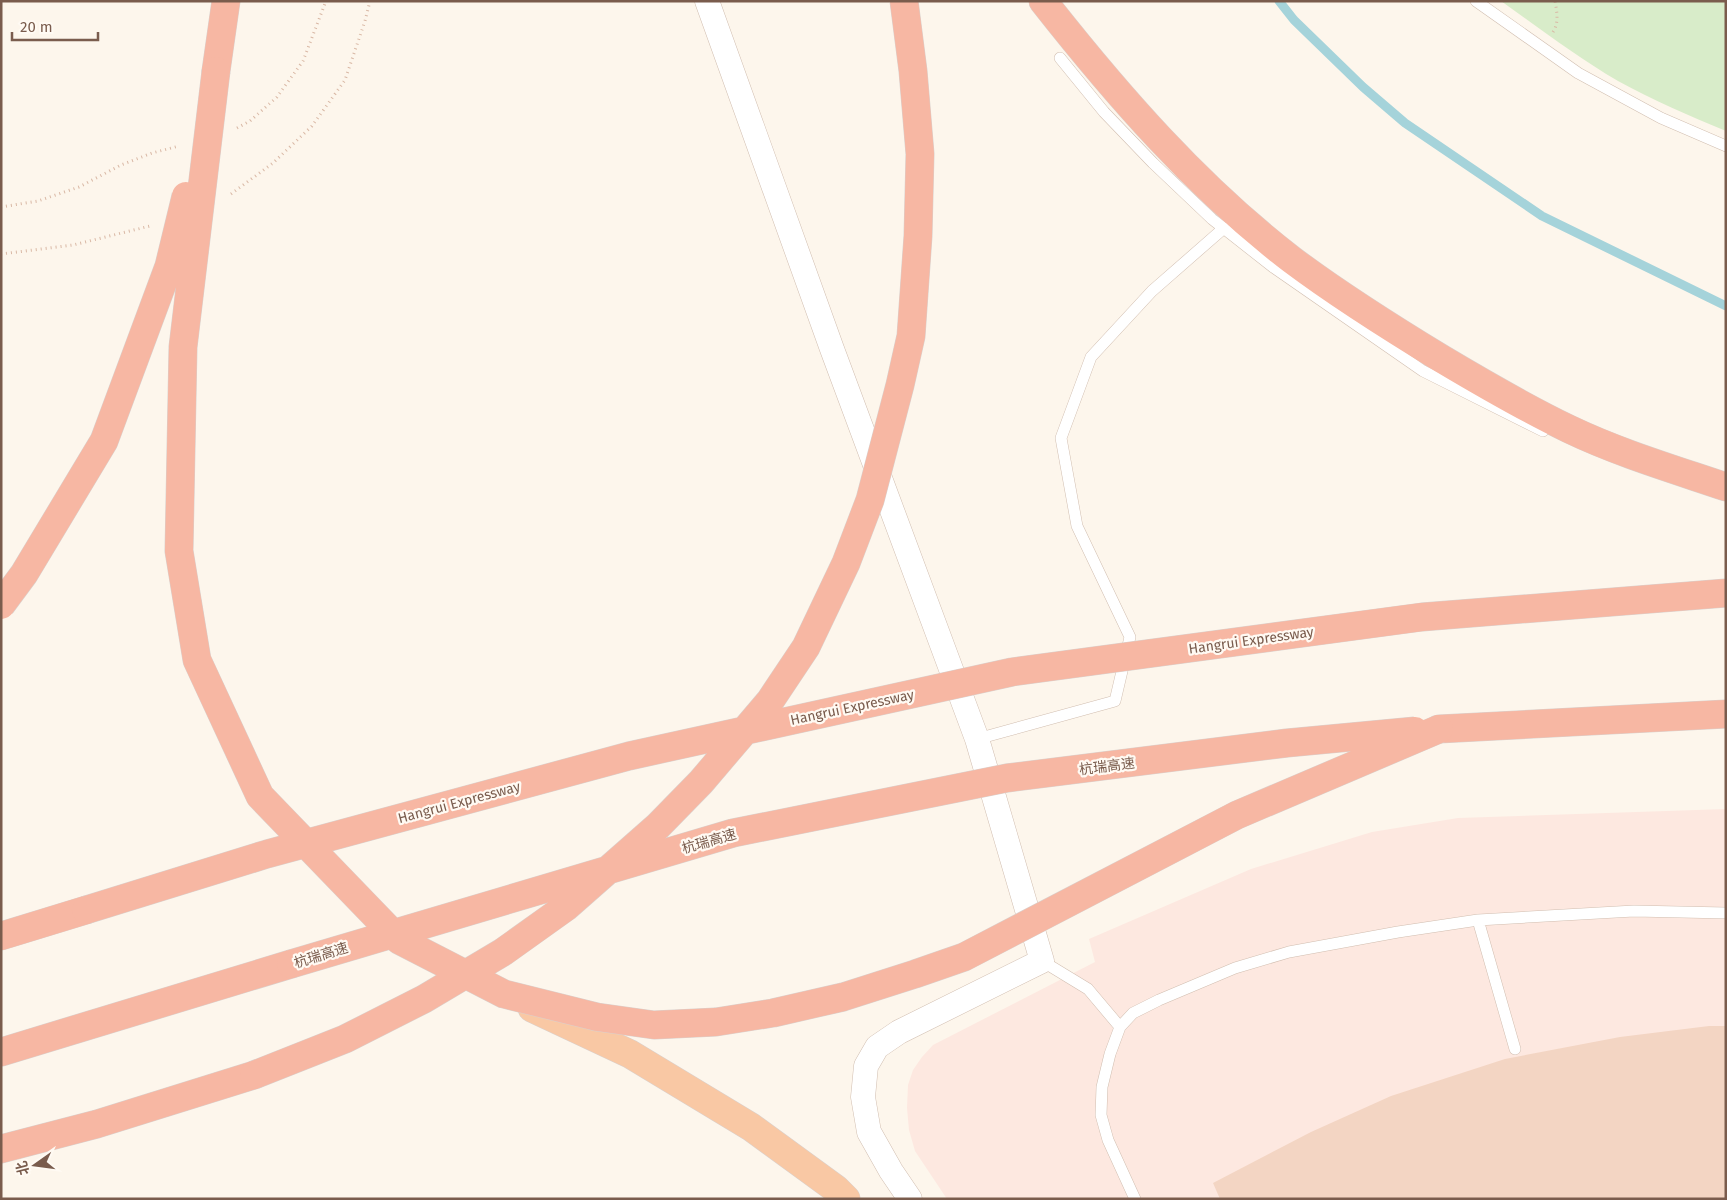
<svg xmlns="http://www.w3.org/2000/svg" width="1727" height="1200" viewBox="0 0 1727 1200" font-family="'Fira Sans','Noto Sans SC',sans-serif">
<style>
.commercial{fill:#fde8e0}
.green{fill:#d8ecc9}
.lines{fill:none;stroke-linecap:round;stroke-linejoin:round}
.stream{stroke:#a5d3da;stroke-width:9}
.building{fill:#f3d5c3}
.service-casing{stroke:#d1beb0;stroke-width:12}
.minor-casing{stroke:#d1beb0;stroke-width:25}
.trunk-casing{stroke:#dad1cd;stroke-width:29}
.motorway-casing{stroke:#dad1cd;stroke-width:29}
.path{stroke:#d9b8a5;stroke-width:3;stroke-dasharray:1 4;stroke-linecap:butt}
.service{stroke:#fff;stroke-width:11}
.minor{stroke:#fff;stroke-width:24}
.trunk{stroke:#f9c8a4;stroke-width:28}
.motorway{stroke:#f7b7a3;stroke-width:28}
.motorway-bridge-casing{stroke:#dad1cd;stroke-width:29;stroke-linecap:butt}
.motorway-bridge{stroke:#f7b7a3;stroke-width:28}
.labels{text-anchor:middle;stroke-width:4.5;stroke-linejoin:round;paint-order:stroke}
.street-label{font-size:14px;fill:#7a5c4d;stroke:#fffaf3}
</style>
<rect width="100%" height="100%" fill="#fdf6ec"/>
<path class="commercial" d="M1726 809V1199H947L915 1151 909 1130 907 1108 908 1085 913 1070 922 1057 933 1045 1095 962 1089 939 1251 869 1372 832 1458 818Z"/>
<path class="green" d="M1501 1H1726V131C1689 116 1653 100 1618 81 1577 57 1539 28 1501 1Z"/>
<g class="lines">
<path class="stream" d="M1279 1 1294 20 1363 87 1405 123 1542 216 1726 306"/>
</g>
<path class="building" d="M1709 1026H1726V1199H1220L1213 1183 1311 1132 1391 1096 1505 1059 1620 1037Z"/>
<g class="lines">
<defs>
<path id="service" d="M1476 1 1578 73 1661 118 1726 146
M1060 58 1104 112 1153 163 1212 219 1273 267 1423 371 1543 431
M977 739 1115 701 1130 637 1077 526 1061 438 1091 357 1152 291 1224 228
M1478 920 1515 1049
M1042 961 1088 989 1120 1027
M1135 1199 1108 1140 1101 1115 1102 1087 1110 1054 1120 1027 1133 1013 1159 1000 1235 968 1289 952 1398 932 1478 920 1634 911 1726 913"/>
<path id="minor" d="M707 1 832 349 977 739 1042 961 899 1032 877 1047 866 1066 863 1097 869 1132 891 1171 910 1199"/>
<path id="trunk" d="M532 1008 630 1054 751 1127 836 1189 846 1199"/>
<path id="motorway" d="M1043 1C1117 95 1197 187 1292 260 1340 296 1391 328 1442 359 1484 384 1525 408 1569 429 1619 453 1673 469 1726 487
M216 71 226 1
M1439 729 1726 714
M1 936 86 910
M1 1052 291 964
M1 1149 97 1124 254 1075"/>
</defs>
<use href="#service" class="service-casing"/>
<use href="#minor" class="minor-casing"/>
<use href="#trunk" class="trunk-casing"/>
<use href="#motorway" class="motorway-casing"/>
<path class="path" d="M1553 32C1559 23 1557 12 1555 1
M237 128 250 121 277 97 303 61 326 1
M231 194 273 163 312 126 345 80 365 21 370 1
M1 207 38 201 79 187 121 165 152 153 179 146
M1 254 73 245 150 226"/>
<use href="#service" class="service"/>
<use href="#minor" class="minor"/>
<use href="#trunk" class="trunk"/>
<use href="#motorway" class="motorway"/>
<defs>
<path id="motorway-bridge" d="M216 71 183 347 179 551 197 660 260 796 399 940 504 994 597 1017 654 1025 716 1022 773 1013 843 997 915 974 964 957 1237 815 1439 729
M1 605 24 574 104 441 169 266 186 196
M86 910 267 854 629 756 1012 672 1422 617 1726 593
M291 964 733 833 1007 778 1287 743 1415 731
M254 1075 345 1039 424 999 503 952 566 907 658 826 701 782 770 701 806 647 846 563 870 500 900 385 911 336 918 236 920 154 913 71 904 1"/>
</defs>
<use href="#motorway-bridge" class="motorway-bridge-casing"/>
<use href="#motorway-bridge" class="motorway-bridge"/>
</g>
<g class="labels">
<g class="street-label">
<text transform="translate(1251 640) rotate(-8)" y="5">Hangrui Expressway</text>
<text transform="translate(852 707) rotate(-12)" y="5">Hangrui Expressway</text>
<text transform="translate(1107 766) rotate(-7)" y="5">杭瑞高速</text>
<text transform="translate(459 802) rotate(-15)" y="5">Hangrui Expressway</text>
<text transform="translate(709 841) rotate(-16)" y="5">杭瑞高速</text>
<text transform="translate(321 955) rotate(-17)" y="5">杭瑞高速</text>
</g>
</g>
<rect width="1727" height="1200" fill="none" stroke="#7a5c4d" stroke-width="5"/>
<g transform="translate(35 1165) rotate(256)" stroke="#fffaf3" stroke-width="4" paint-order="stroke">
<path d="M0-4L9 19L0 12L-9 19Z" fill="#7a5c4d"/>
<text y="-8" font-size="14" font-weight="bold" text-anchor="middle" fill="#7a5c4d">北</text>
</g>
<path d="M12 32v8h86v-8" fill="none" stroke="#7a5c4d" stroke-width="2.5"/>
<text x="20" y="32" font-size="15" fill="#7a5c4d" stroke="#fffaf3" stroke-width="4" paint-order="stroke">20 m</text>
</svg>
